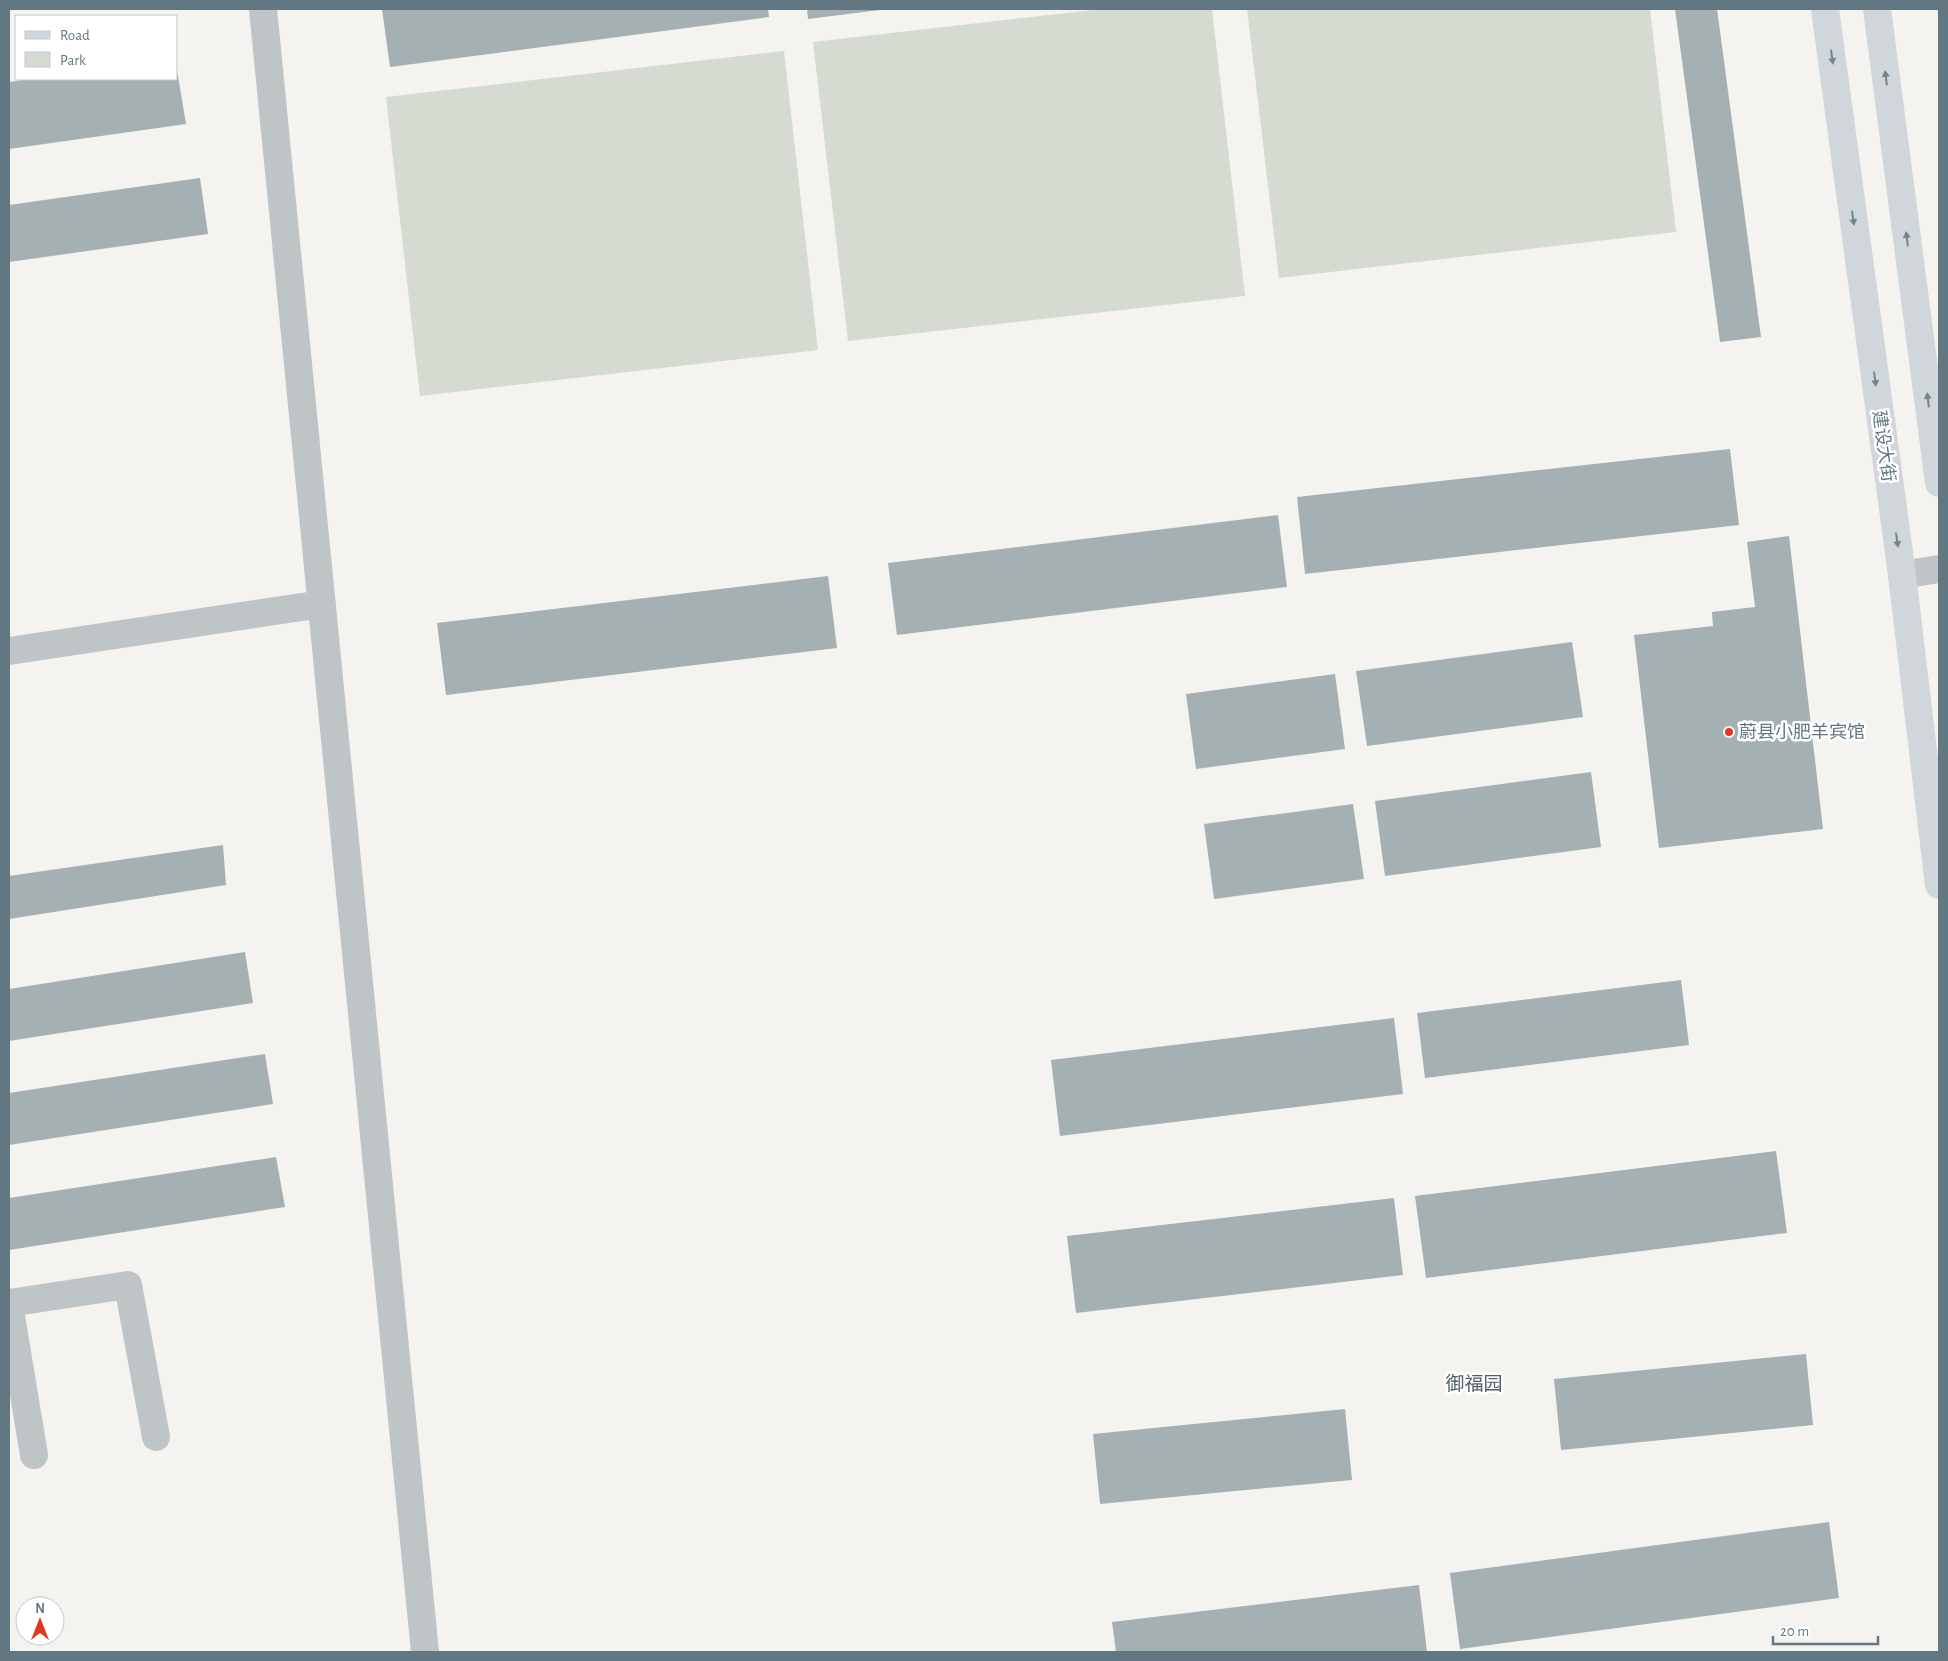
<svg xmlns="http://www.w3.org/2000/svg" width="1948" height="1661" viewBox="0 0 1948 1661" font-family="'Alegreya Sans','Noto Sans SC',sans-serif">
<style>
.green{fill:#d5dbd0}
.building{fill:#a5b0b3}
.lines{fill:none;stroke-linecap:round;stroke-linejoin:round}
.minor{stroke:#bfc4c6;stroke-width:28}
.major{stroke:#d0d6d9;stroke-width:28}
.oneway{fill:#72858e}
.poi-dot{fill:#e4371f;stroke:#fff;stroke-width:2}
.labels{text-anchor:middle;stroke-width:5;stroke-linejoin:round;paint-order:stroke}
.street-label{font-size:18px;fill:#627781;stroke:#fff}
.poi-label{font-size:18px;fill:#627781;stroke:#fff;text-anchor:start}
.neighbourhood-label{font-size:19px;fill:#505f66;stroke:#fff}
</style>
<rect width="100%" height="100%" fill="#f4f3ef"/>
<path class="green" d="M1102 9H1212L1245 296 848 341 813 42Z
M1247 9H1650L1676 232 1279 278Z
M784 51 818 350 420 396 386 97Z"/>
<path class="building" d="M382 9H768L769 17 390 67Z
M807 9H880V10L808 19Z
M1675 9H1717L1761 337 1720 342Z
M176 64 186 124 9 149V82L31 79H176Z
M200 178 208 234 9 262V205Z
M1730 449 1739 525 1305 574 1297 497Z
M1278 515 1287 587 897 635 888 563Z
M1789 536 1823 829 1659 848 1634 635 1713 626 1712 612 1755 607 1747 542Z
M828 576 837 648 446 695 437 623Z
M1572 642 1583 717 1367 746 1356 671Z
M1335 674 1345 749 1196 769 1186 694Z
M1591 772 1601 847 1385 876 1375 801Z
M1353 804 1364 879 1214 899 1204 824Z
M223 845 226 885 9 919V876Z
M245 952 253 1003 9 1041V989Z
M1681 980 1689 1045 1425 1078 1417 1013Z
M1394 1018 1403 1094 1060 1136 1051 1060Z
M265 1054 273 1104 9 1145V1093Z
M1776 1151 1787 1233 1426 1278 1415 1196Z
M276 1157 285 1207 9 1250V1198Z
M1394 1198 1403 1275 1076 1313 1067 1236Z
M1806 1354 1813 1425 1561 1450 1554 1379Z
M1345 1409 1352 1480 1100 1504 1093 1434Z
M1829 1522 1839 1598 1460 1649 1450 1573Z
M1419 1585 1427 1652H1116L1112 1622Z"/>
<g class="lines">
<path class="minor" d="M263 9 425 1652
M1902 575 1939 569
M9 651 322 604
M9 1303 128 1285 156 1437
M9 1304 34 1455"/>
<path class="major" d="M1825 9 1902 575 1939 885
M1877 9 1939 483"/>
</g>
<defs><path id="oneway-solid" d="M-6-.8H1V-3.2L6.5 0L1 3.2V.8H-6Z" transform="scale(1.25)"/></defs>
<g class="oneway">
<use href="#oneway-solid" transform="translate(1832 57) rotate(82)"/>
<use href="#oneway-solid" transform="translate(1886 78) rotate(-97)"/>
<use href="#oneway-solid" transform="translate(1853 218) rotate(82)"/>
<use href="#oneway-solid" transform="translate(1907 239) rotate(-97)"/>
<use href="#oneway-solid" transform="translate(1875 379) rotate(82)"/>
<use href="#oneway-solid" transform="translate(1928 400) rotate(-97)"/>
<use href="#oneway-solid" transform="translate(1897 540) rotate(82)"/>
</g>
<circle class="poi-dot" cx="1729" cy="732" r="5"/>
<g class="labels">
<g class="street-label">
<text transform="translate(1884 446) rotate(82)" y="6">建设大街</text>
</g>
<g class="poi-label">
<text x="1739" y="738">蔚县小肥羊宾馆</text>
</g>
<g class="neighbourhood-label">
<text x="1474" y="1390">御福园</text>
</g>
</g>
<rect width="1948" height="1661" fill="none" stroke="#627781" stroke-width="20"/>
<rect x="15" y="15" width="162" height="65" fill="#ffffff" stroke="#c0c9cd"/>
<rect x="25" y="31" width="25" height="8" fill="#d0d6d9" stroke="#c0c9cd"/>
<text x="60" y="40" font-size="15" fill="#627781">Road</text>
<rect x="25" y="52" width="25" height="15" fill="#d5dbd0" stroke="#c0c9cd"/>
<text x="60" y="65" font-size="15" fill="#627781">Park</text>
<g transform="translate(40 1621)"><circle r="24" fill="#ffffff" stroke="#c0c9cd"/>
<path d="M0-4L9 19L0 12L-9 19Z" fill="#e4371f"/>
<text y="-8" font-size="14" font-weight="bold" text-anchor="middle" fill="#627781">N</text>
</g>
<path d="M1773 1636v8h105v-8" fill="none" stroke="#627781" stroke-width="2.5"/>
<text x="1780" y="1636" font-size="15" fill="#627781" stroke="#ffffff" stroke-width="4" paint-order="stroke">20 m</text>
</svg>
